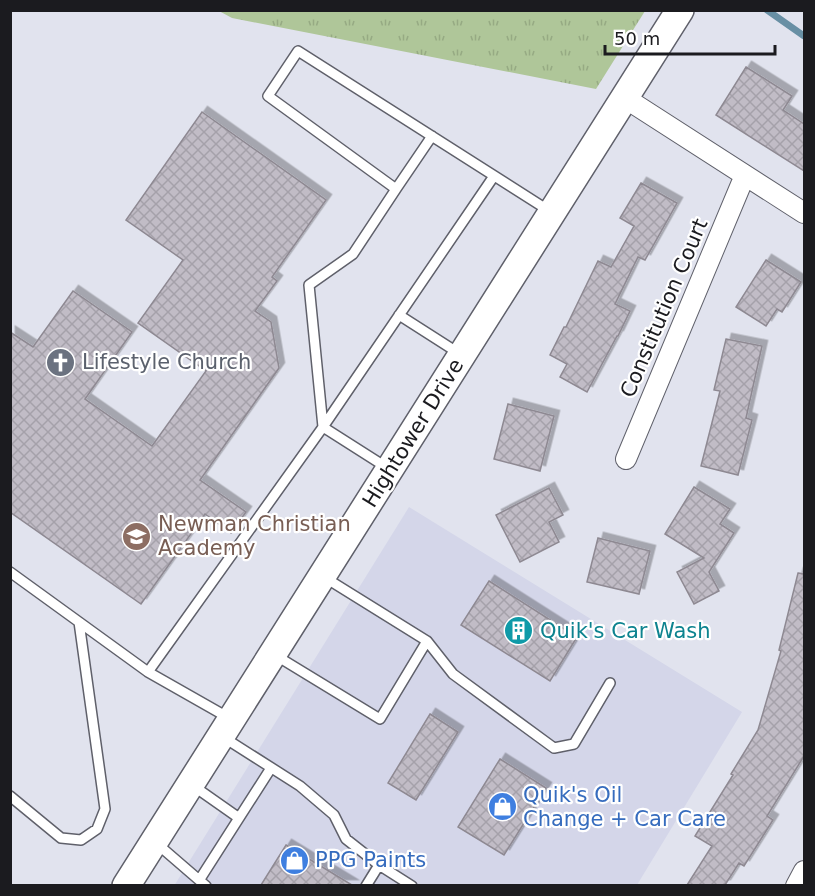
<svg xmlns="http://www.w3.org/2000/svg" width="815" height="896" viewBox="0 0 815 896" font-family="'DejaVu Sans',sans-serif">
<style>
.built{fill:#d4d6e9}
.grass{fill:url(#grass-tufts)}
.lines{fill:none;stroke-linecap:round;stroke-linejoin:round}
.stream{stroke:#688fa4;stroke-width:7}
.building{fill:url(#building-cross-hatch);stroke:#8e8992;stroke-width:1.5;filter:url(#shadow)}
.service-casing{stroke:#5f606a;stroke-width:12}
.minor-casing{stroke:#5f606a;stroke-width:22}
.secondary-casing{stroke:#5f606a;stroke-width:30}
.service{stroke:#fff;stroke-width:9}
.minor{stroke:#fff;stroke-width:20}
.secondary{stroke:#fff;stroke-width:27}
.labels{text-anchor:middle;stroke-width:4.5;stroke-linejoin:round;paint-order:stroke}
.street-label{font-size:21px;fill:#1b1b1f;stroke:#fff}
.worship-label{font-size:21px;fill:#5b616d;stroke:#fff;text-anchor:start}
.education-label{font-size:21px;fill:#785e54;stroke:#fff;text-anchor:start}
.culture-label{font-size:21px;fill:#0d838f;stroke:#fff;text-anchor:start}
.shop-label{font-size:21px;fill:#366cbe;stroke:#fff;text-anchor:start}
</style>
<defs>
<pattern id="grass-tufts" width="24" height="20" patternUnits="userSpaceOnUse" patternTransform="scale(1.5)"><rect width="24" height="20" fill="#afc699"/><path d="M3 7l-1-3M5 7V3M7 7l1-3M15 17l-1-3M17 17v-4M19 17l1-3" fill="none" stroke="#96aa83"/></pattern>
<pattern id="building-cross-hatch" width="8" height="8" patternUnits="userSpaceOnUse" patternTransform="scale(1.5)"><rect width="8" height="8" fill="#c1bcc6"/><path d="M0 0l8 8M0 8l8-8" fill="none" stroke="#a5a1aa"/></pattern>
<filter id="shadow"><feDropShadow dx="5.5" dy="-5.5" stdDeviation="0" flood-color="#0004"/></filter>
</defs>
<rect width="100%" height="100%" fill="#e1e3ee"/>
<path class="built" d="M409 507 742 712 637 885 174 886Z"/>
<path class="grass" d="M219 11H645L596 89 232 18Z"/>
<g class="lines">
<path class="stream" d="M767 10 804 36"/>
</g>
<path class="building" d="M746 67 792 96 783 110 804 124V171L716 115Z
M202 112 326 200 272 277 277 281 255 311 271 322 279 368 200 480 246 512 231 533 205 514 141 604 10 512V332L33 347 73 291 132 332 85 399 152 446 206 371 138 323 183 260 126 220Z
M641 183 677 203 645 260 638 257 615 304 630 311 618 336H617L587 392 560 377 567 364 550 355 564 327H566L598 261 611 267 634 226 620 218Z
M766 260 801 282 782 312 777 309 766 326 736 307Z
M726 339 762 346 746 418 752 420 738 475 701 466 720 391 714 390Z
M508 404 554 416 540 471 494 459Z
M694 487 730 509 720 524 734 533 709 572 719 591 694 604 677 572 704 558 665 534Z
M549 488 563 515 549 522 559 542 520 562 496 515Z
M598 538 650 551 639 594 587 582Z
M798 573 804 574V756L767 816 773 820 744 866 739 863 725 885H687L712 846 695 836 733 775 731 774 758 730 781 651 779 650Z
M489 581 577 637 550 681 461 625Z
M430 714 458 732 416 800 388 783Z
M500 759 546 788 504 855 458 827Z
M286 845 352 885H261Z"/>
<g class="lines">
<defs>
<path id="service" d="M396 189 432 136
M399 315 460 354
M323 427 309 285 353 254 396 189 268 96 298 51 551 212
M323 427 494 176
M10 572 148 672 229 718
M324 577 427 641 453 674 554 748 574 744 610 683
M275 655 380 719 427 641
M148 672 323 427 389 469
M223 737 300 786 334 815 346 839 379 865 412 886
M192 785 239 818
M10 796 61 838 81 840 97 829 105 809 79 622
M155 842 206 886
M200 879 271 768
M366 886 379 865"/>
<path id="minor" d="M625 98 804 213
M626 459 745 175
M796 886 804 871"/>
<path id="secondary" d="M126 886 680 10"/>
</defs>
<use href="#service" class="service-casing"/>
<use href="#minor" class="minor-casing"/>
<use href="#secondary" class="secondary-casing"/>
<use href="#service" class="service"/>
<use href="#minor" class="minor"/>
<use href="#secondary" class="secondary"/>
</g>
<defs>
<symbol id="church-disc" viewBox="-11 -11 22 22"><circle r="9.5" fill="#6b7280" stroke="#fff"/><path d="M-1.2-6h2.4v3.5h3.3v2.4h-3.3V6h-2.4V-.1h-3.3v-2.4h3.3Z" fill="#fff"/></symbol>
<symbol id="school-disc" viewBox="-11 -11 22 22"><circle r="9.5" fill="#8d6e63" stroke="#fff"/><path d="M0-5L7-2L0 1L-7-2ZM-4 1L0 2.5L4 1V4Q0 6-4 4Z" fill="#fff"/></symbol>
<symbol id="building-disc" viewBox="-11 -11 22 22"><circle r="9.5" fill="#0f9aa8" stroke="#fff"/><path d="M-4-6H4V6H1V3H-1V6H-4ZM-2.5-4.3h1.7v1.8h-1.7ZM.8-4.3h1.7v1.8H.8ZM-2.5-1h1.7V.8h-1.7ZM.8-1h1.7V.8H.8Z" fill="#fff"/></symbol>
<symbol id="shop-disc" viewBox="-11 -11 22 22"><circle r="9.5" fill="#3f7fe0" stroke="#fff"/><path d="M-5-2.5h2.3a2.7 3.5 0 0 1 5.4 0H5L5.5 6h-11ZM-1.5-2.5h3a1.5 2.3 0 0 0-3 0Z" fill="#fff"/></symbol>
</defs>
<g fill-rule="evenodd">
<use href="#church-disc" x="44" y="346" width="33" height="33"/>
<use href="#school-disc" x="120" y="520" width="33" height="33"/>
<use href="#building-disc" x="502" y="614" width="33" height="33"/>
<use href="#shop-disc" x="486" y="790" width="33" height="33"/>
<use href="#shop-disc" x="278" y="844" width="33" height="33"/>
</g>
<g class="labels">
<g class="street-label">
<text transform="translate(664 308) rotate(-67)" y="7">Constitution Court</text>
<text transform="translate(413 433) rotate(-58)" y="7">Hightower Drive</text>
</g>
<g class="worship-label">
<text x="82" y="369">Lifestyle Church</text>
</g>
<g class="education-label">
<text x="158" y="531">Newman Christian<tspan x="158" dy="24">Academy</tspan></text>
</g>
<g class="culture-label">
<text x="540" y="638">Quik's Car Wash</text>
</g>
<g class="shop-label">
<text x="523" y="802">Quik's Oil<tspan x="523" dy="24">Change + Car Care</tspan></text>
<text x="315" y="867">PPG Paints</text>
</g>
</g>
<rect width="815" height="896" fill="none" stroke="#1b1b1f" stroke-width="24"/>
<path d="M605 45v9h170v-9" fill="none" stroke="#1b1b1f" stroke-width="3"/>
<text x="614" y="45" font-size="18" fill="#1b1b1f" stroke="#ffffff" stroke-width="4.5" paint-order="stroke">50 m</text>
</svg>
